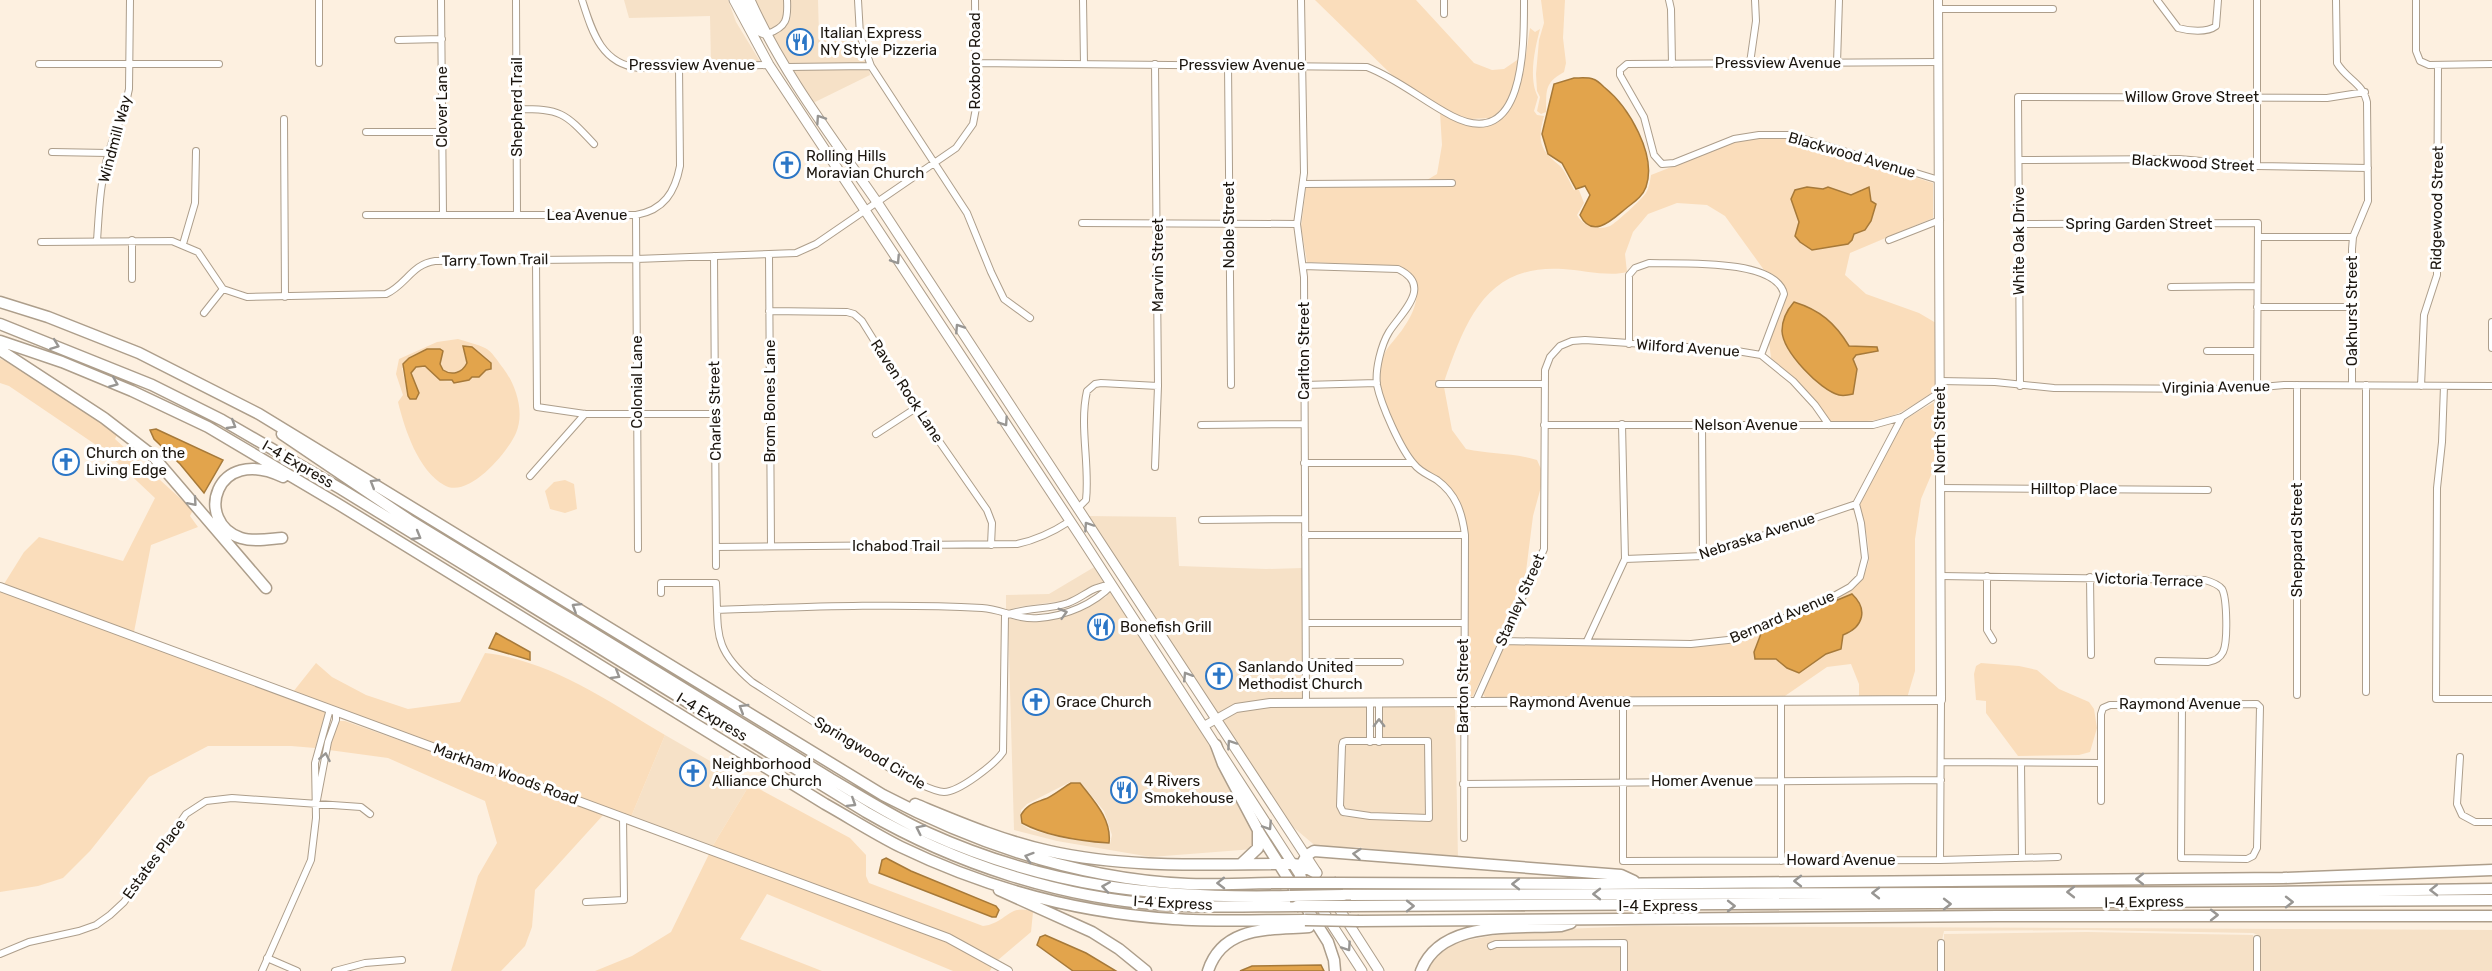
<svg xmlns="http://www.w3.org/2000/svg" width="2492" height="971" viewBox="0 0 2492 971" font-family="Rubik,sans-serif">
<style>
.built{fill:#f6e1c7;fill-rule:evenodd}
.green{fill:#faddbb;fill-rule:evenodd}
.water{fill:#e2a44c;stroke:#a67939;stroke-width:1.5}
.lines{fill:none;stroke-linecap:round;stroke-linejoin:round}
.minor-casing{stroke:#ad9e8b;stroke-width:8}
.tertiary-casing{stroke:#ad9e8b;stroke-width:10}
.secondary-casing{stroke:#ad9e8b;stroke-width:10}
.primary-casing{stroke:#ad9e8b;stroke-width:11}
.motorway-casing{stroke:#ad9e8b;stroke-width:13}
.minor{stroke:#fff;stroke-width:6}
.tertiary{stroke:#fff;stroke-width:8}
.secondary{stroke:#fff;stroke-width:8}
.primary{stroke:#fff;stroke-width:9}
.motorway{stroke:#fff;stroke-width:10}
.motorway-bridge-casing{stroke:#ad9e8b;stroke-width:13;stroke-linecap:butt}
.motorway-bridge{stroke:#fff;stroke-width:10}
.oneway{stroke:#989693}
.labels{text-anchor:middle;stroke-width:6;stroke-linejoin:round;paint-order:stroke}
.poi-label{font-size:15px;fill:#1b150e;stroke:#fff;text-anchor:start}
.street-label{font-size:15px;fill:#1b150e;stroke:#fff}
</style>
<rect width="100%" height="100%" fill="#fdf0e0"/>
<path class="built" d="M624 0H728L736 22 761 63 711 64 710 16 629 18Z
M754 0H784V15L782 22 776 28 769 30Z
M790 0H818L819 36 857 38 866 63 788 64 772 35 780 32 788 24 791 15Z
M869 68 870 75 813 103 792 69Z
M1085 516 1176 517 1179 566 1266 569 1302 568 1303 700 1244 703 1215 715Z
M1096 566 1106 583 1096 584 1068 600 1018 607 1006 611V595L1049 594Z
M1111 590 1216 753 1255 831 1254 849 1151 857 1057 841 1014 830 1008 618 1020 621H1040L1066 616 1106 597ZM1070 782H1080L1104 811 1112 835 1110 844 1068 839 1031 830 1021 824V810L1027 804Z
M1455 705 1458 859 1356 847 1318 848 1293 827 1218 720 1229 713 1258 706H1367V739L1342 740 1340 742 1337 806 1340 813 1345 817 1429 820 1431 741 1382 739V706Z
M665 735 750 784 712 847 631 817Z
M1345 744H1425L1426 815 1346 811 1343 806Z
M1635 926 2492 930V971H2260V936L2253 933 2087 930 1944 931 1942 940H1938V971H1627V940L1496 941 1487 945 1489 949 1497 946H1621V971H1424L1428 963 1446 944 1518 931Z
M2087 932 2253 935V971H1944V934Z"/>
<path class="green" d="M1315 0H1416L1474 63 1492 70 1504 69 1520 58C1516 79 1511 105 1491 118L1470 119 1454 114 1394 77Z
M1541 0H1565L1563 38 1566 63 1564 72C1543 84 1547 91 1546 112L1541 114 1537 111 1540 97 1537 91 1536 74 1539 40 1544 23Z
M1530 28 1535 32 1540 29C1535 48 1528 79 1538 97L1534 111 1537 115 1544 116C1537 141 1540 150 1559 165 1565 170 1570 183 1574 190H1579L1584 203 1577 215C1583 226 1598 231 1610 226 1616 223 1642 199 1646 193 1649 188 1650 181 1651 175L1735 142 1759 138H1789L1933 183V218L1850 253 1845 275 1866 294 1919 313 1936 323V390C1891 421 1885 422 1831 422L1796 379 1771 358 1769 342 1785 301V287L1774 275 1764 270 1725 216 1707 205 1677 203 1648 214 1633 232 1625 254 1627 272C1610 277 1581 270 1563 269 1486 264 1466 320 1444 382H1436L1437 387H1444L1452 430 1466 449C1490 454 1514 453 1537 460L1541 469 1542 483 1533 516 1524 587 1473 696 1471 697 1465 692 1468 537C1465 513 1460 493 1439 478 1432 473 1422 469 1416 463 1405 450 1383 402 1380 384 1379 377 1381 364 1383 357 1387 346 1398 337 1404 327 1419 305 1425 279 1398 266L1307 262 1301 227 1306 187 1455 186V180H1427L1437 174 1442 145 1440 113 1426 103C1439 111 1452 121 1468 124 1521 137 1524 63 1530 28Z
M458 339C467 342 477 344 485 348 492 351 498 362 503 368 516 385 525 412 516 433 508 452 468 500 444 485 418 470 405 430 398 402L403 395 396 374 399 359 437 342ZM465 347C480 347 482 358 486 370L479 377C467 376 457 383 445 381 436 379 430 367 420 365L412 369 411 373 419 393 407 391 402 368 442 356 440 365 443 370C452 375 462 373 467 364L464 354Z
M0 359 21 366 118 433 115 439 193 510 190 516 198 527 151 545 134 632 293 692 316 663 332 677 366 695 408 709 460 702 485 653C550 660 610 702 665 735L631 817 4 584 24 552 39 537 123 561 155 498 105 451 9 386 0 383Z
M1936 401 1937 473H1932L1921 499 1915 539V671L1907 698H1859V684L1851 664 1827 667 1782 698H1486L1482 693 1504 644 1691 647 1738 641 1762 631 1754 652 1776 659 1787 668 1799 673 1826 654 1841 649 1843 635 1852 632 1843 597 1771 627C1801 614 1867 596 1869 558 1869 541 1864 521 1859 504L1902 421Z
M565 480 574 484 577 509 565 513 550 509 545 491 554 482Z
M0 590 327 711 315 748 291 746H208L149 777 90 851 63 878 38 886 0 892Z
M1981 663 2019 666 2037 670 2059 689 2089 702 2094 709 2097 728 2090 752 2079 755 2018 756 1986 713V701L1976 700 1974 674 1976 666Z
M340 721H345L605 813 535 890 532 927 525 946 501 971H451L478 876 497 843 485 801 388 758 329 750 336 725Z
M750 784 850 838 866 855V876L869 883 983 926C1006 924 1010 902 1033 912L1031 932 998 960 949 935 712 847Z
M710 852 946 940 993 965 990 971H953L767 894 740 939 822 971H595L632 956 671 932Z"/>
<path class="water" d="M1574 78C1580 78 1588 77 1593 79 1596 80 1601 84 1604 87 1629 107 1657 155 1646 187 1642 198 1632 203 1624 210 1611 221 1592 239 1580 215L1590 195 1585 186 1576 189 1562 163 1548 154 1542 134 1554 84Z
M1807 187 1823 189 1828 187 1851 195 1869 187 1871 201 1876 204 1871 221 1865 230 1854 234 1852 240 1848 244 1812 250 1800 242 1795 236 1799 222 1791 199 1795 190Z
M1794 302C1820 310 1835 323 1849 346L1877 347 1878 351 1856 355 1853 359 1857 369 1853 394C1849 395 1843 396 1839 395 1820 390 1783 352 1782 331 1782 320 1787 310 1794 302Z
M463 346 472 347 491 363V369L486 370 479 377H472L469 380 454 383 452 380H440L425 366 416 367 411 373 419 393 416 399H410L408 396 403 364 409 358 427 349H440L443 351 440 364 443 370C452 376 462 373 467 363Z
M156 429 223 460 204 493 180 464 154 439 150 430Z
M1852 594C1868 609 1864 627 1843 635L1841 649 1826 654 1799 673 1787 668 1776 659H1755L1754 652 1762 631Z
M496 633 530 652V660L489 648Z
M1071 783H1080C1093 800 1112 819 1109 843 1080 841 1046 836 1022 823L1021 815C1027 804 1035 803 1045 799 1050 798 1064 787 1071 783Z
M886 858 911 871 996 906 999 910 996 917H992L879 873 882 860Z
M1045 935 1086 953 1116 971H1073L1037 945 1040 937Z
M1321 965 1324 971H1240L1252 966Z"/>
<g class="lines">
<defs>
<path id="minor" d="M319 0V63
M441 0 443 214
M516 0 517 215
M582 0C592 31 601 64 639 68L769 65
M858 0 860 35 871 66 967 213 991 272 1004 299 1030 318
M1083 0 1084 64
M1301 0 1304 173 1297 224 1304 277 1306 703
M1444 0V14
M1669 0 1671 9 1672 64
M2157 0 2178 28C2189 31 2207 33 2216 26L2218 0
M2257 0V166
M2336 0 2337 63C2346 79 2363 83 2367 102L2368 201 2353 237 2352 249V385
M2416 0V51L2420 61 2429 65 2492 64
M1939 9H2053
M767 34C787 27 788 19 787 0
M398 40 442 39
M1939 62 1627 64 1620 70V75L1644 117 1654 155 1662 164 1674 163 1734 139 1759 135H1791L1939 180
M976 63 1367 67C1398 79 1423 101 1452 116 1526 154 1524 42 1524 0
M1750 63 1756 21 1755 0
M1837 63 1839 0
M39 64H219
M1155 64 1158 386 1155 467
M1228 64 1231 385
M787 67 871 66
M517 109C561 109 564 112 594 144
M284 119 285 297
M366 132H442
M52 152 108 153
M2019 160 2179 159 2257 166 2368 168
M1303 184 1452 183
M366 215H636C664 210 675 192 680 166L679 67
M636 215 638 549
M1082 223 1297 224
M2020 224 2258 223 2257 387
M2258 237H2353
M1889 240 1940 220
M97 241C99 211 100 181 109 152 115 131 125 111 129 89L130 0
M41 242 172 241 198 252 223 289 247 297 386 294C406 285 412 264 435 261L636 259 796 253 816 244 956 148 973 124 976 108 975 0
M183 244 195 203 196 151
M769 255 771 546
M714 256 716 566
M536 259 537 407 585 414H714
M1303 266 1398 269C1434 286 1401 313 1389 332 1381 345 1375 370 1377 385 1381 405 1401 450 1414 464 1420 472 1429 475 1437 480 1456 494 1462 512 1465 535L1464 838
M132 279V240
M2171 287 2257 286
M2257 307H2352
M769 311 847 312 854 314 862 321 916 408 987 510 992 523 991 545
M204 313 223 289
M2492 322V348
M1629 344V275L1635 268 1649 263C1679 264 1776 258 1784 294L1761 355
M2207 351H2257
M1940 381 1995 382 2054 388 2240 389 2284 385 2492 386
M1439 384H1543
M1304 385 1377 383
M2297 385V695
M2366 385V692
M2020 386 2018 97 2327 98 2365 92
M2421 386 2424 315 2437 275 2438 65
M2444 386 2442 442 2437 488 2436 699H2492
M1201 425 1304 424
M1544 425H1873L1902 417 1940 392
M1702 425 1703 556
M876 434 916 408
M1304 463H1413
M530 476 585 414
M1940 488 2208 490
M1077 509 1086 500C1090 465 1079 426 1087 391L1095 384 1101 383 1158 386
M1202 520 1305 519
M1305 535H1465
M716 547 1017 544C1037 540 1053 532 1070 521
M1625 559 1703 556 1856 504 1902 417
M1941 576 2205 580C2212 582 2218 584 2222 589 2227 598 2228 642 2223 652 2220 658 2215 661 2208 662L2158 661
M1987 576V630L1993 640
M2090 577 2091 655
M661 593V583H716C719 632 711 647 752 682 784 702 917 792 944 792 959 792 995 764 1003 752L1005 615
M717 610C805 607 894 603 982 608 1002 609 1016 620 1039 618 1066 616 1094 604 1112 585
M1006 615C1026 607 1048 610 1068 603 1086 596 1091 586 1112 585
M1306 623H1464
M1502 641 1691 644 1737 639 1832 597 1850 587 1860 577 1865 558 1861 523 1856 504
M1587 641 1625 559 1622 424
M1306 662H1400
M1623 702V861L1940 860 2058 857
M1379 703V742
M1475 703 1544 549 1545 370 1550 357 1560 346 1572 341 1585 340 1731 350 1761 355 1793 381 1815 405 1829 425
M1370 704V742
M1346 741H1428L1429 818 1370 816 1343 812 1340 806 1342 746 1343 742Z
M2460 757 2457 804 2462 815 2475 822H2492
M1941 762 2101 763
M2021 763 2022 858
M1463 784 1941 780
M317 800 328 742 336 720V711
M2101 801V714L2103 708 2110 705 2257 704 2260 707 2257 848 2253 856 2247 859 2181 858 2182 704
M1940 860 1941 700
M1781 861V701
M586 902 624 900 623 817
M2257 939V971
M1491 946 1496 944 1624 943V971
M0 954 29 942 79 931 96 925 110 915 124 902 186 814 206 801 232 798 361 807 370 814
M267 958 297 971
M262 971 311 860 316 818 315 763 330 709
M335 971 365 963 402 960
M1941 971V943"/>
<path id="tertiary" d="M1204 726 1236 708 1270 703 1941 700 1938 0"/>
<path id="secondary" d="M0 587 948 938 1008 971"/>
<path id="primary" d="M734 0 769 65 1080 536 1362 971
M741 0C748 14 751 30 767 34
M750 0C782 72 832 137 877 202L1317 873
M1327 890 1379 971"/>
<path id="motorway" d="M0 302 48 317 139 353 259 414 883 795C978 845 1080 879 1188 884 1219 885 1249 883 1280 883
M0 324 152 385 222 420 341 489 866 812C956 864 1060 898 1165 905 1208 908 1253 906 1297 906
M0 341 62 362 132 391 208 427 338 504 825 804C850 818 875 834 901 847 986 888 1079 913 1173 919 1217 922 1261 920 1305 920
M0 350 104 418 152 455 266 588
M282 434 409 520 831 779C862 797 893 817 926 832 1047 887 1158 899 1290 896
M282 538C269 539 254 542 241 538 194 523 214 444 283 477
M1216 745 1223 764 1260 834 1328 942 1334 960 1335 971
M915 804C959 822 1003 841 1049 851 1128 869 1212 864 1292 864L1301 865 1316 873
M1241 864 1258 848V831
M1300 877C1302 864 1302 857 1314 851L1621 875 1634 881
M1336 883 1591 884 2283 878 2492 870
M999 890 1092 932 1119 949 1146 971
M1343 895 2272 892 2492 889
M1351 906 2492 900
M1359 921 1997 916H2492
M1208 971C1223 925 1270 930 1309 927
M1421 971C1441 919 1516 929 1561 926L1571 923"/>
</defs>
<use href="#minor" class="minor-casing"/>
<use href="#tertiary" class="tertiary-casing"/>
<use href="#secondary" class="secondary-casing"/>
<use href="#primary" class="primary-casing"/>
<use href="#motorway" class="motorway-casing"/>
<use href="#minor" class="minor"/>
<use href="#tertiary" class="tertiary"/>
<use href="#secondary" class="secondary"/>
<use href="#primary" class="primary"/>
<use href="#motorway" class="motorway"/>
<defs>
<path id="motorway-bridge" d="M1280 883H1336
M1290 896 1343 895
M1297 906H1351
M1305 920 1359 921"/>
</defs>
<use href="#motorway-bridge" class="motorway-bridge-casing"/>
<use href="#motorway-bridge" class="motorway-bridge"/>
</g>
<defs><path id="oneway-chevron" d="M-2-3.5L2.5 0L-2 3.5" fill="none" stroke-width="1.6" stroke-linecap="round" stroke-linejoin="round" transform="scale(1.5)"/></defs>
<g class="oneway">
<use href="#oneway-chevron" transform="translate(820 119) rotate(-124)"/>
<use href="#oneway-chevron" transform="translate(896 260) rotate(57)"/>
<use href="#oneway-chevron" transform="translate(959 328) rotate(-123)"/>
<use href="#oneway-chevron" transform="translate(55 345) rotate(21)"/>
<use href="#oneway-chevron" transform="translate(114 383) rotate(22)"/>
<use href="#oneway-chevron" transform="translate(1004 422) rotate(56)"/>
<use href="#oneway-chevron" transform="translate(232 425) rotate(31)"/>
<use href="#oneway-chevron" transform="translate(374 483) rotate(-149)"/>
<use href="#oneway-chevron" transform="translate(193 502) rotate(49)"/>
<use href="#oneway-chevron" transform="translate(1088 526) rotate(-124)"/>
<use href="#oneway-chevron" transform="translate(417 536) rotate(30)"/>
<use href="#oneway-chevron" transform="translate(576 607) rotate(-148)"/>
<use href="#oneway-chevron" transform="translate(1063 613) rotate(-16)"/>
<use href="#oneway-chevron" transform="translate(616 675) rotate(31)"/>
<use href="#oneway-chevron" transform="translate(1187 676) rotate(-122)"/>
<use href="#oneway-chevron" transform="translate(743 708) rotate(-149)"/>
<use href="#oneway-chevron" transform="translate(1379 723) rotate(-90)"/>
<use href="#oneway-chevron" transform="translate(1231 744) rotate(-124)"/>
<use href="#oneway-chevron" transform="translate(325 757) rotate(-79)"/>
<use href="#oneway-chevron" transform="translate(852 803) rotate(32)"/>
<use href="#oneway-chevron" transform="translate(1268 826) rotate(57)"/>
<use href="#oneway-chevron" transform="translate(920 829) rotate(-154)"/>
<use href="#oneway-chevron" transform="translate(1357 854) rotate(-175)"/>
<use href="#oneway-chevron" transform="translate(1029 857) rotate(-162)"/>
<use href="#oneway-chevron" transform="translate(2140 879) rotate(180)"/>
<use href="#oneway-chevron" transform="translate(1798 881) rotate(180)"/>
<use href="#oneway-chevron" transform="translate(1221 883) rotate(179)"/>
<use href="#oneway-chevron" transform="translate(1516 884) rotate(-180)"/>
<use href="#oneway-chevron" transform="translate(1106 887) rotate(-171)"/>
<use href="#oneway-chevron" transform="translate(2434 890) rotate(179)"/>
<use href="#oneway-chevron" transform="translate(2071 892) rotate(180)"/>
<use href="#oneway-chevron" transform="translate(1876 893) rotate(180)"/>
<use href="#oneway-chevron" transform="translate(1597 894) rotate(180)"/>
<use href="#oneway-chevron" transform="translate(2289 902)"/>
<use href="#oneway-chevron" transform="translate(1947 904)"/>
<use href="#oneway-chevron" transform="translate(1410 906)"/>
<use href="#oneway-chevron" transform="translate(1731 906)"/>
<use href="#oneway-chevron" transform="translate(2214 915)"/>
<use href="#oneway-chevron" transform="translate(1347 947) rotate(56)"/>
</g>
<defs>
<symbol id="restaurant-ring" viewBox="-11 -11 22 22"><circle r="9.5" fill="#fff" stroke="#2b76c6" stroke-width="1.5"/><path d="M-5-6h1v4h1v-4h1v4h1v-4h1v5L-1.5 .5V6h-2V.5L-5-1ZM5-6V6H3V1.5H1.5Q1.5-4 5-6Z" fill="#2b76c6"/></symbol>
<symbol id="church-ring" viewBox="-11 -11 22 22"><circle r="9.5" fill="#fff" stroke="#2b76c6" stroke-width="1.5"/><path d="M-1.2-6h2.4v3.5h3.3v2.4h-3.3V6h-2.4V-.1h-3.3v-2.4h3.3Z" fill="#2b76c6"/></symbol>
</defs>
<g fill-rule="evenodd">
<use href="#restaurant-ring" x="785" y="27" width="30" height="30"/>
<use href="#church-ring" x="772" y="150" width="30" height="30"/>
<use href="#church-ring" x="51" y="447" width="30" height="30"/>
<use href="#restaurant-ring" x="1086" y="612" width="30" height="30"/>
<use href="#church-ring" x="1204" y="661" width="30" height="30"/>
<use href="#church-ring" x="1021" y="687" width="30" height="30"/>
<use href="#church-ring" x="678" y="758" width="30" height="30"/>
<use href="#restaurant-ring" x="1109" y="775" width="30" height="30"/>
</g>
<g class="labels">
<g class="poi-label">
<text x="820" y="38">Italian Express<tspan x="820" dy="17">NY Style Pizzeria</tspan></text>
<text x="806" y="161">Rolling Hills<tspan x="806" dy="17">Moravian Church</tspan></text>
<text x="86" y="458">Church on the<tspan x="86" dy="17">Living Edge</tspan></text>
<text x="1120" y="632">Bonefish Grill</text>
<text x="1238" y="672">Sanlando United<tspan x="1238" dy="17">Methodist Church</tspan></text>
<text x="1056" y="707">Grace Church</text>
<text x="712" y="769">Neighborhood<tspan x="712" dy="17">Alliance Church</tspan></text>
<text x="1144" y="786">4 Rivers<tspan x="1144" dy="17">Smokehouse</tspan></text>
</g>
<g class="street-label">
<text transform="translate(975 61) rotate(-90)" y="5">Roxboro Road</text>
<text x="1778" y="68">Pressview Avenue</text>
<text x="692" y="70">Pressview Avenue</text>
<text x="1242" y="70">Pressview Avenue</text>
<text x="2192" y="102">Willow Grove Street</text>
<text transform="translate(442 107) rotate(-90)" y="5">Clover Lane</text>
<text transform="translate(517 107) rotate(-90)" y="5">Shepherd Trail</text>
<text transform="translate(115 139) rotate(-75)" y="5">Windmill Way</text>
<text transform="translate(1852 155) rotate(16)" y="5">Blackwood Avenue</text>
<text transform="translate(2193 163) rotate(3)" y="5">Blackwood Street</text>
<text transform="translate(2437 208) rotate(-89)" y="5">Ridgewood Street</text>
<text x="587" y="220">Lea Avenue</text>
<text x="2139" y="229">Spring Garden Street</text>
<text transform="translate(1229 225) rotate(-90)" y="5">Noble Street</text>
<text transform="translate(2019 241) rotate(-90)" y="5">White Oak Drive</text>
<text transform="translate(495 260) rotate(-1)" y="5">Tarry Town Trail</text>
<text transform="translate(1158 265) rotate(-90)" y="5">Marvin Street</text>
<text transform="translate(2352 311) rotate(-90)" y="5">Oakhurst Street</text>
<text transform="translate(1688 348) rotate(4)" y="5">Wilford Avenue</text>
<text transform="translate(1304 351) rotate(-90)" y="5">Carlton Street</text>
<text transform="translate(637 382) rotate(-90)" y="5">Colonial Lane</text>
<text transform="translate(2216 387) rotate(-1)" y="5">Virginia Avenue</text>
<text transform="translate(907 391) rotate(57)" y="5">Raven Rock Lane</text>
<text transform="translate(770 401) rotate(-90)" y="5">Brom Bones Lane</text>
<text transform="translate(715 411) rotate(-91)" y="5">Charles Street</text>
<text x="1746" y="430">Nelson Avenue</text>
<text transform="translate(1940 430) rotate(-90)" y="5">North Street</text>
<text transform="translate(298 464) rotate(30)" y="5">I-4 Express</text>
<text x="2074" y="494">Hilltop Place</text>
<text transform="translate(1757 536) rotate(-18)" y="5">Nebraska Avenue</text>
<text transform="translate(2297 540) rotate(-90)" y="5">Sheppard Street</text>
<text x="896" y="551">Ichabod Trail</text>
<text transform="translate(2149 580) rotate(2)" y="5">Victoria Terrace</text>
<text transform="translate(1520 600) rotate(-66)" y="5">Stanley Street</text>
<text transform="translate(1782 617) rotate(-23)" y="5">Bernard Avenue</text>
<text transform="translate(1463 686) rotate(-90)" y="5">Barton Street</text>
<text x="1570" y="707">Raymond Avenue</text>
<text x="2180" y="709">Raymond Avenue</text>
<text transform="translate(712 717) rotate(31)" y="5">I-4 Express</text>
<text transform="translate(870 753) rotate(31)" y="5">Springwood Circle</text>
<text transform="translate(506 774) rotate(20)" y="5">Markham Woods Road</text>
<text x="1702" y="786">Homer Avenue</text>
<text transform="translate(154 859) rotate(-54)" y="5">Estates Place</text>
<text x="1841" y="865">Howard Avenue</text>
<text transform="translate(2144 902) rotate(-1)" y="5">I-4 Express</text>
<text transform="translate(1173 903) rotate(3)" y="5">I-4 Express</text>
<text x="1658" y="911">I-4 Express</text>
</g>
</g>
</svg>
